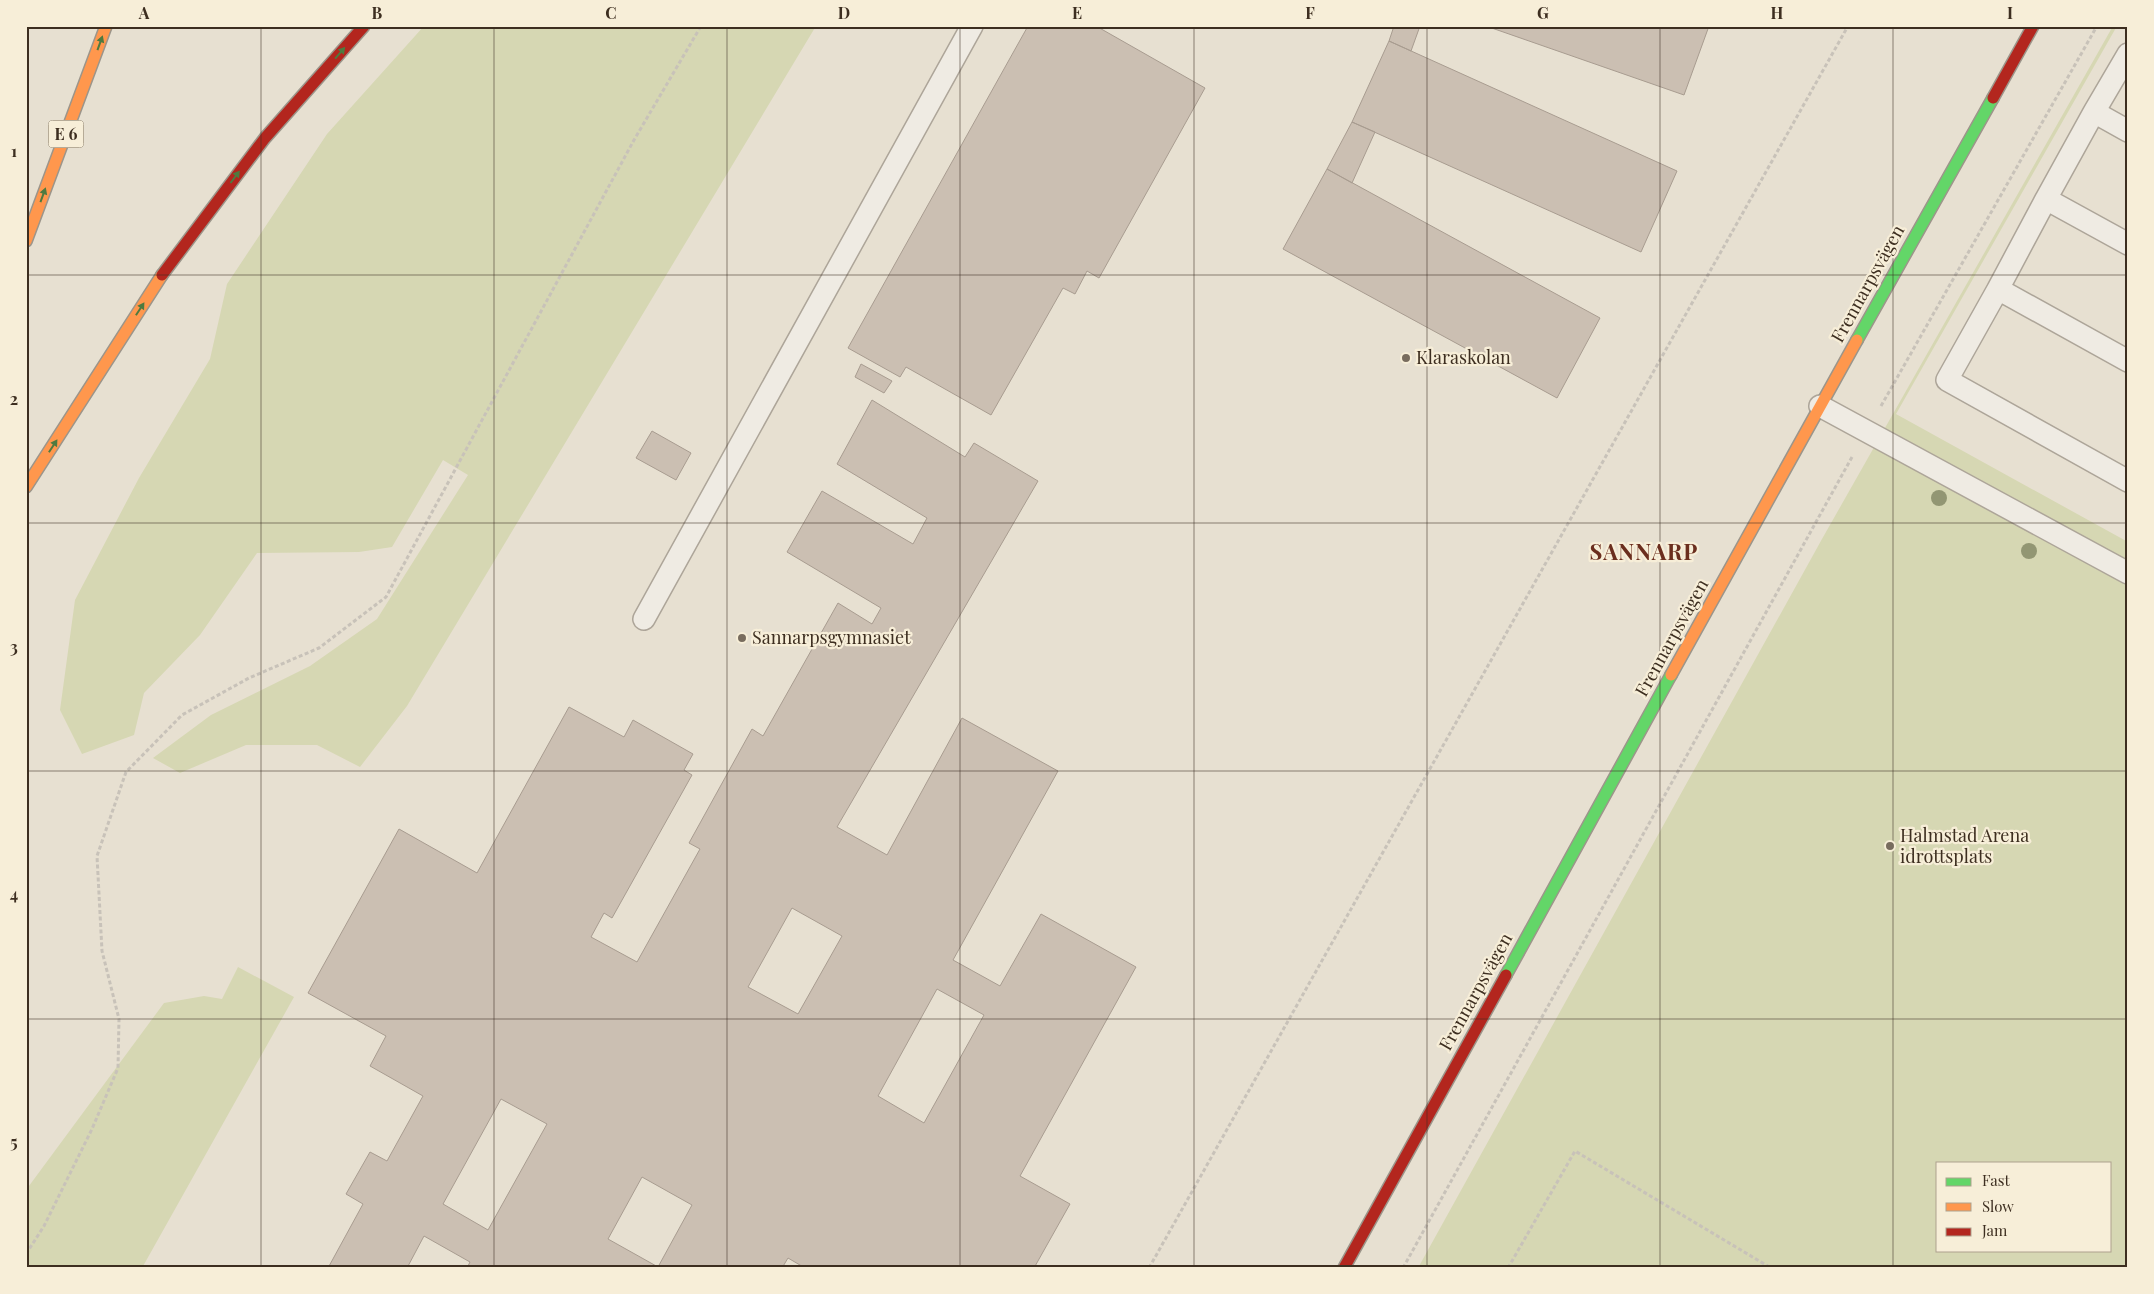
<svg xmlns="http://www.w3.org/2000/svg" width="2154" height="1294" viewBox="0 0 2154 1294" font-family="'Playfair Display',serif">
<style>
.green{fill:#d6d7b3;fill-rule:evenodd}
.building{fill:#cbbfb2;stroke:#a89c90;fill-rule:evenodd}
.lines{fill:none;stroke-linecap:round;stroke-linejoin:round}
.lane-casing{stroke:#ada599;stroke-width:24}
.fast-casing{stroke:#9c958a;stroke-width:14}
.slow-casing{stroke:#9c958a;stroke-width:14}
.jam-casing{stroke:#9c958a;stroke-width:14}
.path{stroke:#c8c2b9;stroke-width:3;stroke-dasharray:4 2.5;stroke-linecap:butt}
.lane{stroke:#efebe3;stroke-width:21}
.fast{stroke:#63d668;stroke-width:11}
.slow{stroke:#ff974d;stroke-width:11}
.jam{stroke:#b3261e;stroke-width:11}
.tree{fill:#929673}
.oneway{fill:#4e7a40}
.grid{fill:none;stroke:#3d2e20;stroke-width:1;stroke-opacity:0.55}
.poi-dot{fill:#786c5e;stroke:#f7eed8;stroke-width:2}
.labels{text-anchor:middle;stroke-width:4.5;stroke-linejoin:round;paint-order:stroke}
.shield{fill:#f7eed8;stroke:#756857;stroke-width:1}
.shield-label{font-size:16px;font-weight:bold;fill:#3d2e20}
.street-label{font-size:18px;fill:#3d2e20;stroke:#f7eed8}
.poi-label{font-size:18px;fill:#3d2e20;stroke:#f7eed8;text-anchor:start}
.district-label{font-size:22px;font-weight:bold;letter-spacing:1px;fill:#6b2e1e;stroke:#f7eed8}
.neatline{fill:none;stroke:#3d2e20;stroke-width:2}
.grid-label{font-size:16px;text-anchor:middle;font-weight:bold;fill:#3d2e20}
</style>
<rect width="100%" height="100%" fill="#e7e0d1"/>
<path class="green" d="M424 26H816L407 706 360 767 317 745H246L180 773 153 758 211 715 310 666 377 619 468 475 443 460 392 547 359 552 257 553 200 635 144 693 134 735 82 754 60 710 75 600 139 478 210 359 227 284 327 134Z
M2113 26H2117L1896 414 2128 542V1268H1418L1822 539ZM1938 1163H2110V1250H1938Z
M238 967 294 997 142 1268H26V1190L164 1003 204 996 222 999Z"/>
<path class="building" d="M1028 26H1096L1205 88 1099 278 1087 271 1075 294 1063 288 991 415 906 367 900 377 848 348Z
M1394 26H1420L1411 51 1389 41Z
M1486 26H1709L1684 95Z
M1389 41 1677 171 1641 252 1352 122Z
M1352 122 1375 132 1352 183 1327 169Z
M1327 169 1600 318 1557 398 1283 249Z
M861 364 892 381 884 393 855 377Z
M872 400 965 457 974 443 1038 481 837 827 887 855 962 718 1058 771 953 960 1000 986 1041 914 1136 967 1020 1176 1070 1204 1034 1268H805L788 1258 782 1268H467L470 1262 424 1236 407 1268H328L363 1204 346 1194 370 1152 387 1161 423 1096 370 1066 386 1036 308 993 399 829 477 873 569 707 624 737 633 720 693 754 684 770 692 775 612 918 604 913 591 937 637 962 700 849 689 843 752 729 763 736 838 603 872 624 881 608 787 552 822 491 913 544 927 518 837 464ZM792 908 842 936 798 1014 748 987ZM937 989 984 1015 924 1123 878 1096ZM501 1099 547 1124 488 1230 443 1204ZM642 1177 692 1205 658 1267 608 1239Z
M652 431 691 453 676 480 636 458Z"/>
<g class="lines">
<defs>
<path id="lane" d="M2094 112 2128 54
M2128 131 2094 112 2046 199 2128 244
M1998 289 2046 199
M2128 361 1998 289 1947 380 2128 481
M1820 406 2128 573
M644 619 972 26"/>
<path id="fast" d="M1857 340 1993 98
M1506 975 1671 675"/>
<path id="slow" d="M26 241 106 26
M26 487 162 275
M1671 675 1857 340"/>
<path id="jam" d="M1993 98 2033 26
M162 275 265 138 364 26
M1344 1268 1506 975"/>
</defs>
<use href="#lane" class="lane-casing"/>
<use href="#fast" class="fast-casing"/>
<use href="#slow" class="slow-casing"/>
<use href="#jam" class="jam-casing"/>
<path class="path" d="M1881 406 2097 26
M26 1254 44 1226 92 1129 118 1068 119 1019 102 951 97 856 126 772 182 715 249 678 319 648 386 597 634 140 701 26
M1149 1268 1848 26
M1403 1268 1852 457
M1508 1268 1575 1151 1771 1268"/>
<use href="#lane" class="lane"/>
<use href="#fast" class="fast"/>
<use href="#slow" class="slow"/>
<use href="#jam" class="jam"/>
</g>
<g class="tree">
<circle cx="1939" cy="498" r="8"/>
<circle cx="2029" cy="551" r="8"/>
</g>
<defs><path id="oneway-solid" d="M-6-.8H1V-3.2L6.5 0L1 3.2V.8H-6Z" transform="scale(1.25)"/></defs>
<g class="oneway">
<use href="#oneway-solid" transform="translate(100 43) rotate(-70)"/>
<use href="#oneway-solid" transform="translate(340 53) rotate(-49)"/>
<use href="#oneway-solid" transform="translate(235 177) rotate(-53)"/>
<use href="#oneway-solid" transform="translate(43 195) rotate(-70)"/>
<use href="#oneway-solid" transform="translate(140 309) rotate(-57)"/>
<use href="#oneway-solid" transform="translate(53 446) rotate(-57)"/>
</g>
<path class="grid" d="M261 26V1268M494 26V1268M727 26V1268M960 26V1268M1194 26V1268M1427 26V1268M1660 26V1268M1893 26V1268M26 275H2128M26 523H2128M26 771H2128M26 1019H2128"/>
<g class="poi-dot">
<circle cx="1406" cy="358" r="5"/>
<circle cx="742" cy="638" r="5"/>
<circle cx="1890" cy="846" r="5"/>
</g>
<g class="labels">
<rect class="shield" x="48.5" y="120.5" width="35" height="27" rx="4"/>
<g class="shield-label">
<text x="66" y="140">E 6</text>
</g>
<g class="street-label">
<text transform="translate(1868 284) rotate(-61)" y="6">Frennarpsvägen</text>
<text transform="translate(1672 638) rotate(-61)" y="6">Frennarpsvägen</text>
<text transform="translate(1476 992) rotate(-61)" y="6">Frennarpsvägen</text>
</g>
<g class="poi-label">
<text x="1416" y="364">Klaraskolan</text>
<text x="752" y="644">Sannarpsgymnasiet</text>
<text x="1900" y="842">Halmstad Arena<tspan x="1900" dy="21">idrottsplats</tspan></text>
</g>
<g class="district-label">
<text x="1644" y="560">SANNARP</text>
</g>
</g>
<rect width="2154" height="1294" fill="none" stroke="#f7eed8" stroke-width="55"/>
<rect x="1936" y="1162" width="175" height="90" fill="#f7eed8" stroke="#ada18e"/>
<rect x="1946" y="1178" width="25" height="8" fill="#63d668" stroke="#ada18e"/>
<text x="1982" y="1186" font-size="15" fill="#3d2e20">Fast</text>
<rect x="1946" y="1203" width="25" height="8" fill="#ff974d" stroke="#ada18e"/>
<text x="1982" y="1212" font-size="15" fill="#3d2e20">Slow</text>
<rect x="1946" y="1228" width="25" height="8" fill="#b3261e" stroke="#ada18e"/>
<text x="1982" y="1236" font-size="15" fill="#3d2e20">Jam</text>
<rect x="28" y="28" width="2098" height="1238" class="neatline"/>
<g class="grid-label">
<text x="144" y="19">A</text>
<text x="377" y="19">B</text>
<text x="611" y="19">C</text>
<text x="844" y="19">D</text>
<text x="1077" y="19">E</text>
<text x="1310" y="19">F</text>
<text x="1543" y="19">G</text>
<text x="1777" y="19">H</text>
<text x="2010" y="19">I</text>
<text x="14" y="157">1</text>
<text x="14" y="405">2</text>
<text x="14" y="653">3</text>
<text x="14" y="900">4</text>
<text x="14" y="1148">5</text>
</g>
</svg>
